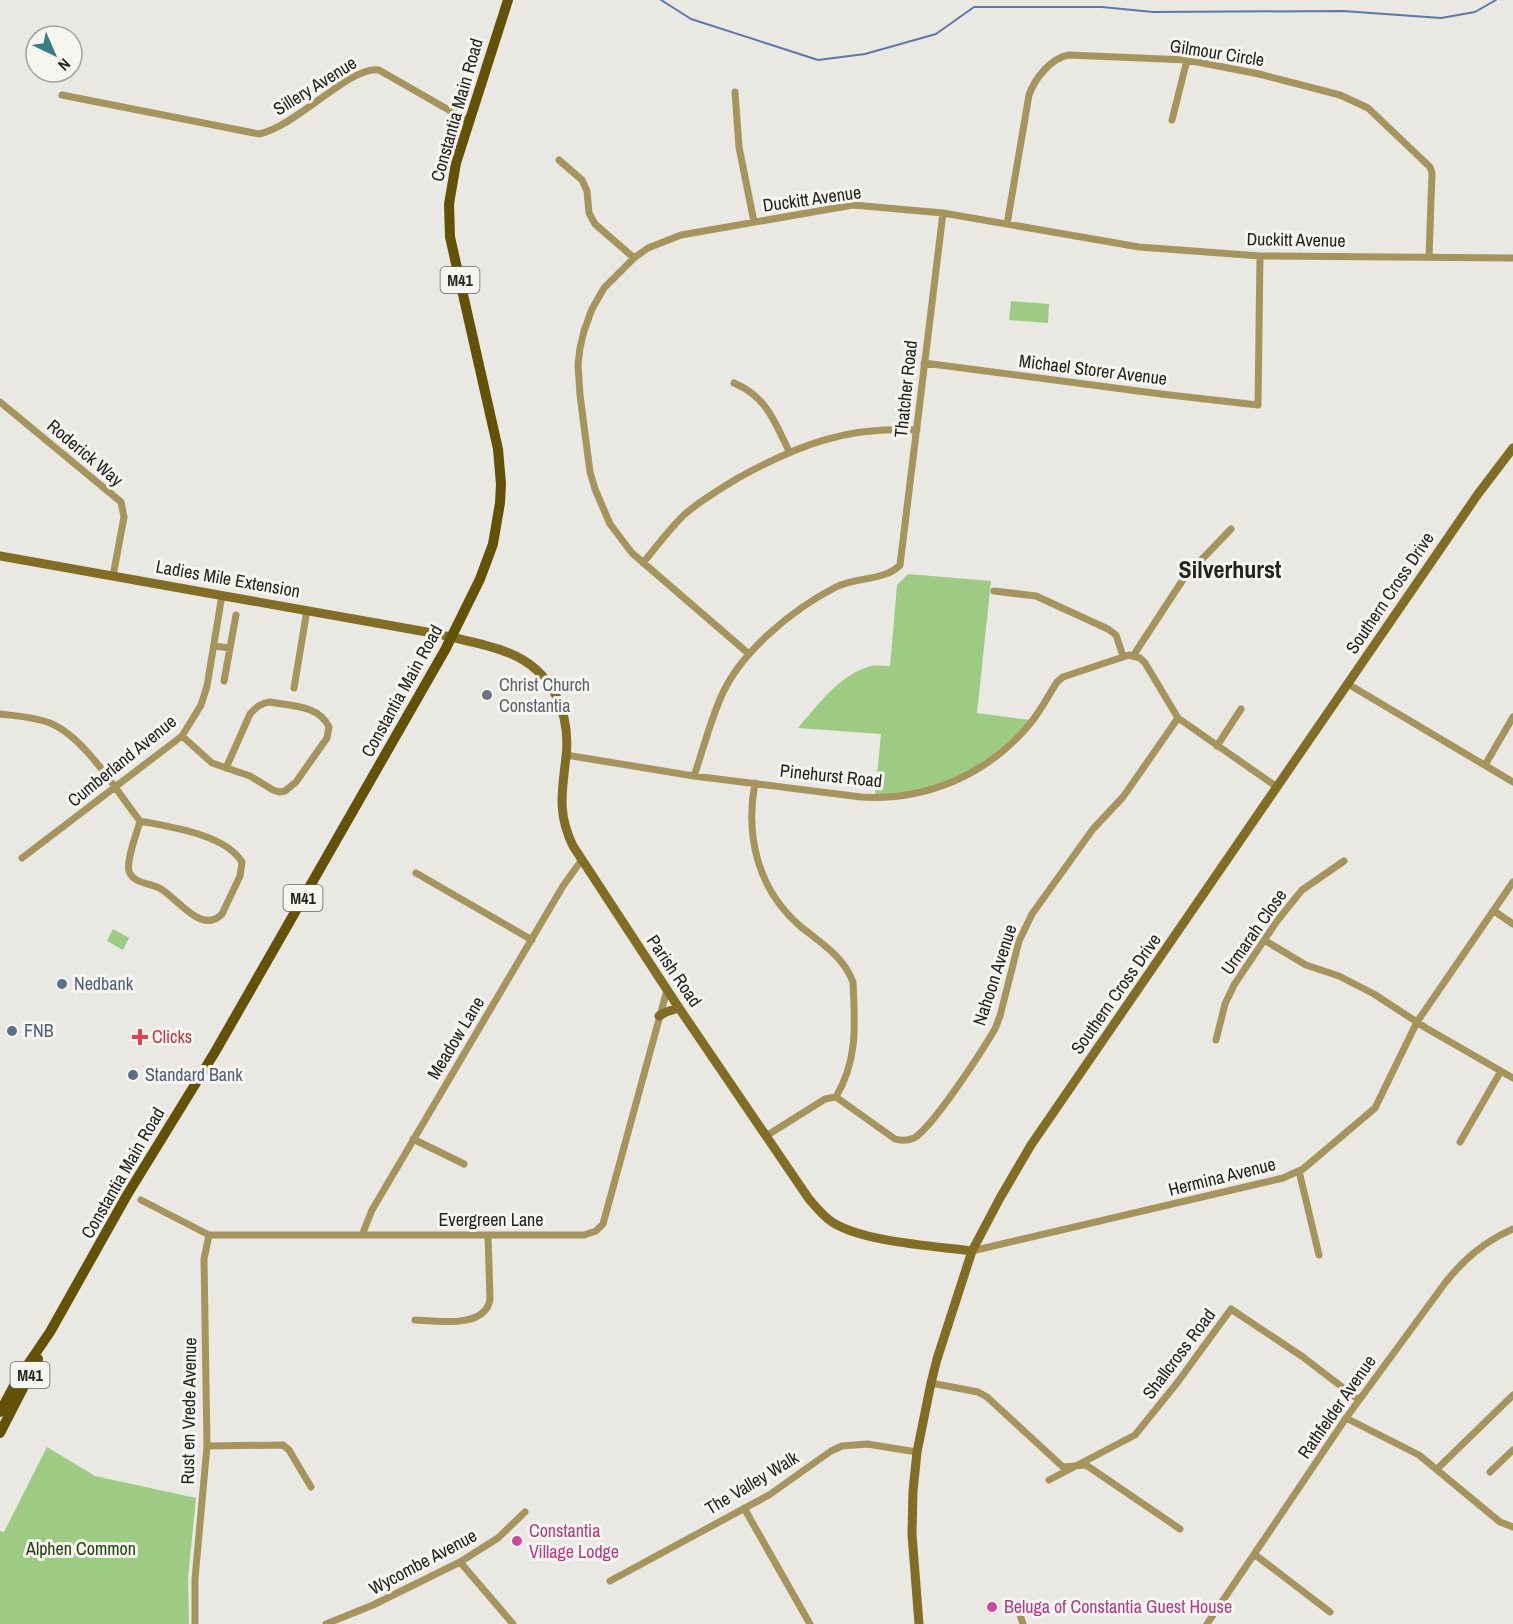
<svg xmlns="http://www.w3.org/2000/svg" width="1513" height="1624" viewBox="0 0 1513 1624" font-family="'Archivo Narrow',sans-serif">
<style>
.green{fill:#9ecb84}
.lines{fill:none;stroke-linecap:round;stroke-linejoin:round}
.stream{stroke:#5e78aa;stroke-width:2}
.street{stroke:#a5955d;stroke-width:7}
.secondary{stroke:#816d24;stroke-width:9}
.primary{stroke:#635205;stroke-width:10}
.worship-dot{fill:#6b7280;stroke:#f6f5f0;stroke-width:2}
.service-dot{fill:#5c6f8a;stroke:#f6f5f0;stroke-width:2}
.health-dot{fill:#e0444e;stroke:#f6f5f0;stroke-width:2}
.hotel-dot{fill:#d1479c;stroke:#f6f5f0;stroke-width:2}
.labels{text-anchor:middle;stroke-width:6;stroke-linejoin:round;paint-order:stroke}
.shield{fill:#f6f5f0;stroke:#62625f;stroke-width:1.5}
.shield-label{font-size:16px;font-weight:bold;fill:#232321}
.street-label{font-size:18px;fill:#232321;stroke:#f6f5f0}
.worship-label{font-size:18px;fill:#5b616d;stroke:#f6f5f0;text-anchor:start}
.service-label{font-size:18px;fill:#4e5e75;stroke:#f6f5f0;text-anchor:start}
.health-label{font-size:18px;fill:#be3a42;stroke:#f6f5f0;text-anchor:start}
.hotel-label{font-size:18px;fill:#b23c85;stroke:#f6f5f0;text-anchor:start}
.park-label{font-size:18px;fill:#254310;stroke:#f6f5f0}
.district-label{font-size:24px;font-weight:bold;fill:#232321;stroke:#f6f5f0}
</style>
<rect width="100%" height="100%" fill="#e9e8e2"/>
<path class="green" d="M1011 301 1049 304 1048 323 1009 320Z
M908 574 991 581 977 713 1030 720C999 753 963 783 917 791 903 793 889 794 875 796L881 734 798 728C818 705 840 674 871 666 877 665 884 666 890 666L897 585Z
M113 929 129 938 123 950 107 941Z
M47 1447 95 1476 196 1498 188 1578 189 1624H0V1531L4 1532Z"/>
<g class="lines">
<path class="stream" d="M661 0 691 19 818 60 865 54 936 34 974 7H1102L1153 12 1343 11 1441 18 1475 12 1496 0"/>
<path class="street" d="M735 92 739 147 754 222
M62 95 259 134C297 126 351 65 379 70L468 121
M1172 120 1187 60
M559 160 582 180 587 191 589 213 595 224 634 258
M1007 224 1029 95C1035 78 1051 58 1069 55L1187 60 1259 74 1340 95 1368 108 1430 167 1432 173 1429 257
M924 363 1161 394 1258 405 1260 256
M734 383C767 397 774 421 789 451
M0 402 121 502 124 517 113 576
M643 563C657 546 670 528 685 514 701 500 720 489 738 478 798 445 847 426 917 430
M994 591 1036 596 1108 629 1116 635 1123 656
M214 646 230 648 224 681
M230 648 236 615
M749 654 632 553 610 524 595 489 590 472 580 395 578 365 580 348 584 331 592 309 604 288 634 258 648 248 681 235 853 205 943 213 1139 247 1260 256 1513 258
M1133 656 1184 578 1231 529
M1348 684 1513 782
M294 688 307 610
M0 714C16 716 35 717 50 723 86 738 116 791 140 821 170 827 225 834 242 862L240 876 222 914C202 935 178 899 161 889 151 883 133 884 129 871 126 860 137 833 140 821
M182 736 212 763 250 776 273 790 279 792 285 791 296 782 327 738 329 727C319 705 291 706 270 702 261 703 256 707 250 714L226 768
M1217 746 1241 709
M566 755 694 776 861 797C926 801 987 775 1029 725 1040 712 1048 696 1057 682L1063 677 1129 655 1140 658 1145 663 1178 718 1277 787
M1485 765 1513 717
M694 776C703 750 710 722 721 697 740 652 793 609 836 587 855 577 885 581 900 565L943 213
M755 783C745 836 758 890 800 926 821 943 843 956 853 982 855 1025 858 1059 836 1097
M22 858 182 736 201 705 207 686 222 595
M416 873 532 940
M1494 911 1513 924
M1264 940 1306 965 1339 976 1374 994 1426 1028 1513 1078
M1216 1040 1225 1004 1234 985 1277 921 1302 890 1344 861
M836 1097 895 1139C902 1141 907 1141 914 1138 933 1127 982 1051 995 1029L1000 1016 1019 941 1032 914 1093 829 1123 797 1178 718
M766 1136 825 1099 836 1097
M413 1139 464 1164
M1460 1142 1501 1071
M1299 1171 1319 1255
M141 1200 209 1235H584L596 1231 603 1224 667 990
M362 1235 372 1210 563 886 581 861
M972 1251 1283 1178 1303 1169 1375 1108 1417 1022 1513 882
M415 1320C436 1321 486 1329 490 1299L488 1235
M931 1383 978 1392 987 1397 1063 1467 1086 1465 1180 1529
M1346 1418 1419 1455 1500 1522 1513 1527
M207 1446 283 1445 289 1450 311 1487
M1437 1469 1513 1395
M1490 1472 1513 1450
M1049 1480 1135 1435 1177 1383 1231 1309 1303 1357 1359 1400
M744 1508 810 1624
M1254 1554 1330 1612
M460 1562 513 1624
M610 1581 769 1495 831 1451 842 1446 867 1444 917 1452
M1017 1605 1023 1624
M195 1624V1579L207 1446 204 1259 209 1235
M326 1624 373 1605 460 1562 498 1538 525 1512
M1207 1624 1346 1418 1445 1283C1465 1258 1484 1242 1513 1229"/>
<path class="secondary" d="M0 556 438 634C462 640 487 644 509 653 552 670 571 713 566 757 562 792 557 813 573 846L679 1008 809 1199C816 1207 823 1216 832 1222 863 1242 934 1246 972 1251
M659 1016 666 1012 679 1008
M919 1624 912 1534 913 1491 917 1452 931 1383 937 1359 972 1251 1000 1198 1031 1145 1478 494 1513 448"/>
<path class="primary" d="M0 1412 16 1382 50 1332 127 1195 215 1052 445 650 480 579 493 544 500 503 501 484 498 449 450 237 449 204 456 163 508 0
M0 1433 38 1359"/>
</g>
<circle class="worship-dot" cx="487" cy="695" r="6"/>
<g class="service-dot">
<circle cx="62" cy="984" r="6"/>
<circle cx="12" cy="1031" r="6"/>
<circle cx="133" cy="1075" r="6"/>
</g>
<path class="health-dot" d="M137 1028h6v6h6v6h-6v6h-6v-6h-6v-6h6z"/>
<g class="hotel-dot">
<circle cx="517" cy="1541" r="6"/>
<circle cx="992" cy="1607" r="6"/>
</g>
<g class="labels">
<g class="shield">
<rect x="440.5" y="267" width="39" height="26" rx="4.5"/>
<rect x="283.5" y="885" width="39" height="26" rx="4.5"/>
<rect x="10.5" y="1362" width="39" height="26" rx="4.5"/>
</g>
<g class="shield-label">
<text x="460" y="286">M41</text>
<text x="303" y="904">M41</text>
<text x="30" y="1381">M41</text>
</g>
<g class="street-label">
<text transform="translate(1217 53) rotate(9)" y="6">Gilmour Circle</text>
<text transform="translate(315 86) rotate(-32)" y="6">Sillery Avenue</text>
<text transform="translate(457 110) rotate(-74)" y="6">Constantia Main Road</text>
<text transform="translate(812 199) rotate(-8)" y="6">Duckitt Avenue</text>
<text transform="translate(1296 240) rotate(1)" y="6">Duckitt Avenue</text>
<text transform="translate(1093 370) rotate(7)" y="6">Michael Storer Avenue</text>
<text transform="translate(906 389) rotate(-84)" y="6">Thatcher Road</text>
<text transform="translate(85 453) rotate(40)" y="6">Roderick Way</text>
<text transform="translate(228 579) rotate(10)" y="6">Ladies Mile Extension</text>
<text transform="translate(1390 593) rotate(-56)" y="6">Southern Cross Drive</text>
<text transform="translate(402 691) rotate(-61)" y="6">Constantia Main Road</text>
<text transform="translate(122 761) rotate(-39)" y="6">Cumberland Avenue</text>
<text transform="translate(831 776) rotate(6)" y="6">Pinehurst Road</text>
<text transform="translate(1254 932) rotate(-55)" y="6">Urmarah Close</text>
<text transform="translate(674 971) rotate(56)" y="6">Parish Road</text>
<text transform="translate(995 975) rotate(-72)" y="6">Nahoon Avenue</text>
<text transform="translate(1116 994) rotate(-55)" y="6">Southern Cross Drive</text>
<text transform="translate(456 1038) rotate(-59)" y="6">Meadow Lane</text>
<text transform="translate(123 1173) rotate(-60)" y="6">Constantia Main Road</text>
<text transform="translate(1222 1177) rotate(-14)" y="6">Hermina Avenue</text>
<text x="491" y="1226">Evergreen Lane</text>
<text transform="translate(1179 1354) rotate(-53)" y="6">Shallcross Road</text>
<text transform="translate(1337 1407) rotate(-55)" y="6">Rathfelder Avenue</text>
<text transform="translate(189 1411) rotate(-89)" y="6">Rust en Vrede Avenue</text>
<text transform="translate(752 1483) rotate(-31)" y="6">The Valley Walk</text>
<text transform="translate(423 1562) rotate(-28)" y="6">Wycombe Avenue</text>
</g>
<g class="worship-label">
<text x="499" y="691">Christ Church<tspan x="499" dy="21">Constantia</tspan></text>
</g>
<g class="service-label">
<text x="74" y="990">Nedbank</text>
<text x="24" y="1037">FNB</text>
<text x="145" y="1081">Standard Bank</text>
</g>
<g class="health-label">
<text x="152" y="1043">Clicks</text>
</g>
<g class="hotel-label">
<text x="529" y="1537">Constantia<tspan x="529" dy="21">Village Lodge</tspan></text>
<text x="1004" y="1613">Beluga of Constantia Guest House</text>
</g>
<g class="park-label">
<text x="81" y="1555">Alphen Common</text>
</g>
<g class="district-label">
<text x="1230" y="578">Silverhurst</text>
</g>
</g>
<g transform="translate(54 54) rotate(136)"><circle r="28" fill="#f6f5f0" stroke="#a2a19d" stroke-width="1.5"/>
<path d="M0-4.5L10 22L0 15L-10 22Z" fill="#367f82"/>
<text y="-9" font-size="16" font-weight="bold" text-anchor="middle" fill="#232321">N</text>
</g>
</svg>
